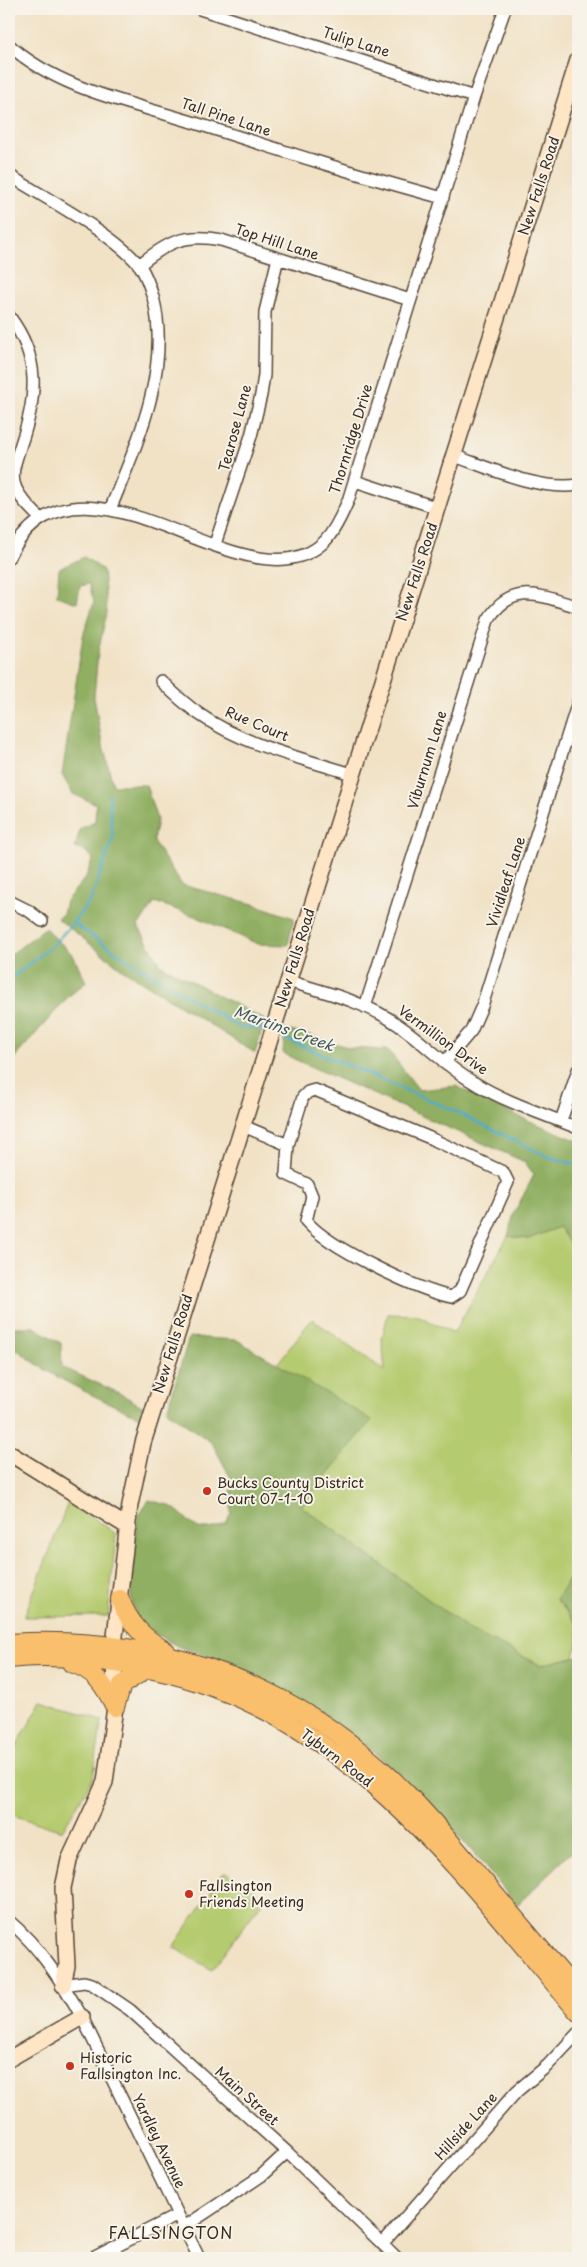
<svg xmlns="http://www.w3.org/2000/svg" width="587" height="2267" viewBox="0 0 587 2267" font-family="'Playpen Sans',sans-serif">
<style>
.green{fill:#b5cb70;stroke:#787a47}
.forest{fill:#90af62;stroke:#666c40}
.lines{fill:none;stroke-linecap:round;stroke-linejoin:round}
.stream{stroke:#4daccb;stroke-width:2.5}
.street-casing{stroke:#564637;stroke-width:14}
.secondary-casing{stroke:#564637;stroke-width:18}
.primary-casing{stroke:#564637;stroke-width:20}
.street{stroke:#fff;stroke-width:11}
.secondary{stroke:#fde5c5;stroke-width:15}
.primary{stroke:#f9bf6d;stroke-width:18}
.poi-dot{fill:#c8321e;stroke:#f7f3e8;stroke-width:2}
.labels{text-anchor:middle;stroke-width:4;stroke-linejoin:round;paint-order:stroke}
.street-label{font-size:14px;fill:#3b2a1e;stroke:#f7f3e8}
.poi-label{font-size:14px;fill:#3b2a1e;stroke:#f7f3e8;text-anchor:start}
.water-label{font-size:15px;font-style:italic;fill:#41585b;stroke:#f7f3e8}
.quarter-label{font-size:16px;letter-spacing:1px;fill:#3b2a1e;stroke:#f7f3e8}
</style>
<rect width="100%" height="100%" fill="#f7f3e8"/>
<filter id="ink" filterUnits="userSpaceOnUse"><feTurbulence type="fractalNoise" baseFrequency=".02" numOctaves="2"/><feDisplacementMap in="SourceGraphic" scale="10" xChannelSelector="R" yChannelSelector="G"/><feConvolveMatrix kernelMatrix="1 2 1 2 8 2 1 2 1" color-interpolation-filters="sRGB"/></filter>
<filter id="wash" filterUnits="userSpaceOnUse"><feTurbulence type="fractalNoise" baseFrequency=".0096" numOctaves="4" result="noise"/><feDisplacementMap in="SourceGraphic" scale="20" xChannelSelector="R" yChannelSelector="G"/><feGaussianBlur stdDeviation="1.12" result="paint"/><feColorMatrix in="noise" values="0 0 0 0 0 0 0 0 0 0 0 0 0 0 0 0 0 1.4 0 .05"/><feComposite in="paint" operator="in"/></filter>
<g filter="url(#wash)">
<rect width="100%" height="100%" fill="#f1e2c6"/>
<path class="green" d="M559 1227 578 1256V1567L556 1599 578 1625V1642L574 1657 540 1665 470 1630 301 1506 371 1420 277 1364 312 1319 385 1371 382 1339 388 1314 417 1315 454 1333 508 1236 528 1239Z
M69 1500 116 1534 108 1616 24 1617Z
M42 1701 102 1720 93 1778 62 1831 9 1814V1759Z
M225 1871 265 1898 212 1970 173 1947Z"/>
<path class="forest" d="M84 557 103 570 107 612 98 652 94 697 101 737 113 785H146L157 820 153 841 182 885 253 904 294 918 288 945 258 944 197 917 155 902 138 926 161 965 265 1020 255 1053 122 969 57 918 63 914 66 901 86 877 93 858 85 851 75 848 80 829 95 822 96 804 73 794 62 775 83 636 94 602 89 584 80 586 77 603 57 596 59 569Z
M45 928 73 955 86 982 68 997 9 1064V956Z
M285 1030 309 1035 350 1048 388 1050 419 1090 456 1086 513 1114 578 1141V1256L559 1227 528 1239 508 1236 514 1213 534 1175 525 1162 294 1059 283 1053Z
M9 1327H34L61 1343 62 1367 121 1394 145 1408 144 1413 139 1417C99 1398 49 1377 17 1349L9 1355Z
M189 1337 237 1340 372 1420 301 1506 470 1630 540 1665 578 1656V1846L517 1905 470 1849 400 1774 358 1740 314 1709 259 1678 217 1659 179 1647 155 1634 137 1619 131 1599 132 1560 138 1515 149 1500C155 1502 162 1503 168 1505 192 1517 192 1540 226 1523L231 1513V1478L212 1443 167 1411Z
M578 1567V1625L556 1599Z"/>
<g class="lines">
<path class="stream" d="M73 923 91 899 113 838 109 795
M9 980 51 947 73 923 131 962 239 1027 259 1028 267 1031
M277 1035 448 1108 549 1157 578 1165"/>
</g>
</g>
<g filter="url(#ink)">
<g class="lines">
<defs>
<path id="street" d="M200 9 474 97
M9 45C58 89 128 102 189 121 273 148 357 175 443 198
M9 175C46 199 113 233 140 266 146 275 150 287 153 297 172 370 136 445 110 510
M139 265C168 242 184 233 221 240L410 300
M9 316C41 358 37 397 21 444 17 457 10 473 15 486 19 498 32 510 41 519
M455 456C491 469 540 491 578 485
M355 481 438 508
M215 544 251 436 261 395 264 375 265 312 278 258
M9 557C80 419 249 620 326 540 336 529 342 514 348 501L474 97 505 9
M161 681C173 693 185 704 199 714 243 745 301 758 352 774
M9 901 29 911 42 921
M288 981C324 992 366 1002 397 1024 424 1042 445 1066 473 1082 505 1102 543 1114 578 1128
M365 1007 488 620C512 581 542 596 578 607
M444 1063 471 1031 482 1006 578 702
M315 1090 430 1138 503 1172 508 1182 460 1291 451 1297C416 1289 329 1248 306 1221L312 1196 307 1184 286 1174 288 1145 303 1097 308 1092Z
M561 1121 578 1070
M241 1125 288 1145
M9 1921C40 1947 62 1982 82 2017L199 2258
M63 1985 84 1982 92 1984 130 2010 287 2152 397 2258
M184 2227 261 2176 287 2152
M382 2244 517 2091 547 2066 578 2033
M93 2258 178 2215"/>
<path id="secondary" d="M9 1453 128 1527
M63 1985 67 1966 63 1888 69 1860 105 1782 115 1707 114 1645 130 1505 143 1443 578 60
M9 2059 82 2017"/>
<path id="primary" d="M120 1599C129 1623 143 1638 166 1651
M9 1643C147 1634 278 1676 381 1769 418 1802 449 1840 481 1878 513 1916 546 1955 578 1993
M9 1659C50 1654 93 1659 133 1666 340 1702 452 1862 578 2012
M71 1663C95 1670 104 1685 115 1707
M115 1707 122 1685 148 1668"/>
</defs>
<use href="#street" class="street-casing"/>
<use href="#secondary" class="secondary-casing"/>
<use href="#primary" class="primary-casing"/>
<use href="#street" class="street"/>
<use href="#secondary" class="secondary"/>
<use href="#primary" class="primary"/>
</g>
</g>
<g class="poi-dot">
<circle cx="207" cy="1491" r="5"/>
<circle cx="189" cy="1894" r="5"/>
<circle cx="70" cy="2066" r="5"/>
</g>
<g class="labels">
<g class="street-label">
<text transform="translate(356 42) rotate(17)" y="5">Tulip Lane</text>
<text transform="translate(226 117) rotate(18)" y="5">Tall Pine Lane</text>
<text transform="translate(539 186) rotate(-72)" y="5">New Falls Road</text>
<text transform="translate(277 242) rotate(18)" y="5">Top Hill Lane</text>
<text transform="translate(235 428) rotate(-75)" y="5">Tearose Lane</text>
<text transform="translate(351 439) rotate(-73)" y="5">Thornridge Drive</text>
<text transform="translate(417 572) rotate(-72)" y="5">New Falls Road</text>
<text transform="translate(257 724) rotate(23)" y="5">Rue Court</text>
<text transform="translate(427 760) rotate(-73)" y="5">Viburnum Lane</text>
<text transform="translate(506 882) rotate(-72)" y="5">Vividleaf Lane</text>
<text transform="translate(295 958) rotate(-73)" y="5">New Falls Road</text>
<text transform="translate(443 1040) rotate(36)" y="5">Vermillion Drive</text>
<text transform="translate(173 1344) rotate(-73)" y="5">New Falls Road</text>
<text transform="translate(337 1758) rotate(37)" y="5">Tyburn Road</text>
<text transform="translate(247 2096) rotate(42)" y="5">Main Street</text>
<text transform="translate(466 2126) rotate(-48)" y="5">Hillside Lane</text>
<text transform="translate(159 2141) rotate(64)" y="5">Yardley Avenue</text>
</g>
<g class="poi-label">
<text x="217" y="1488">Bucks County District<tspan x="217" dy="16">Court 07-1-10</tspan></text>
<text x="199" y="1891">Fallsington<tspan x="199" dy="16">Friends Meeting</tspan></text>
<text x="80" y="2063">Historic<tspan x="80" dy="16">Fallsington Inc.</tspan></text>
</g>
<g class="water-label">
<text transform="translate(284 1029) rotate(20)" y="5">Martins Creek</text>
</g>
<g class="quarter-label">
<text x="171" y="2239">FALLSINGTON</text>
</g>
</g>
<rect width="587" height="2267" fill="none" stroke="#f7f3e8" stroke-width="30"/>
</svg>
